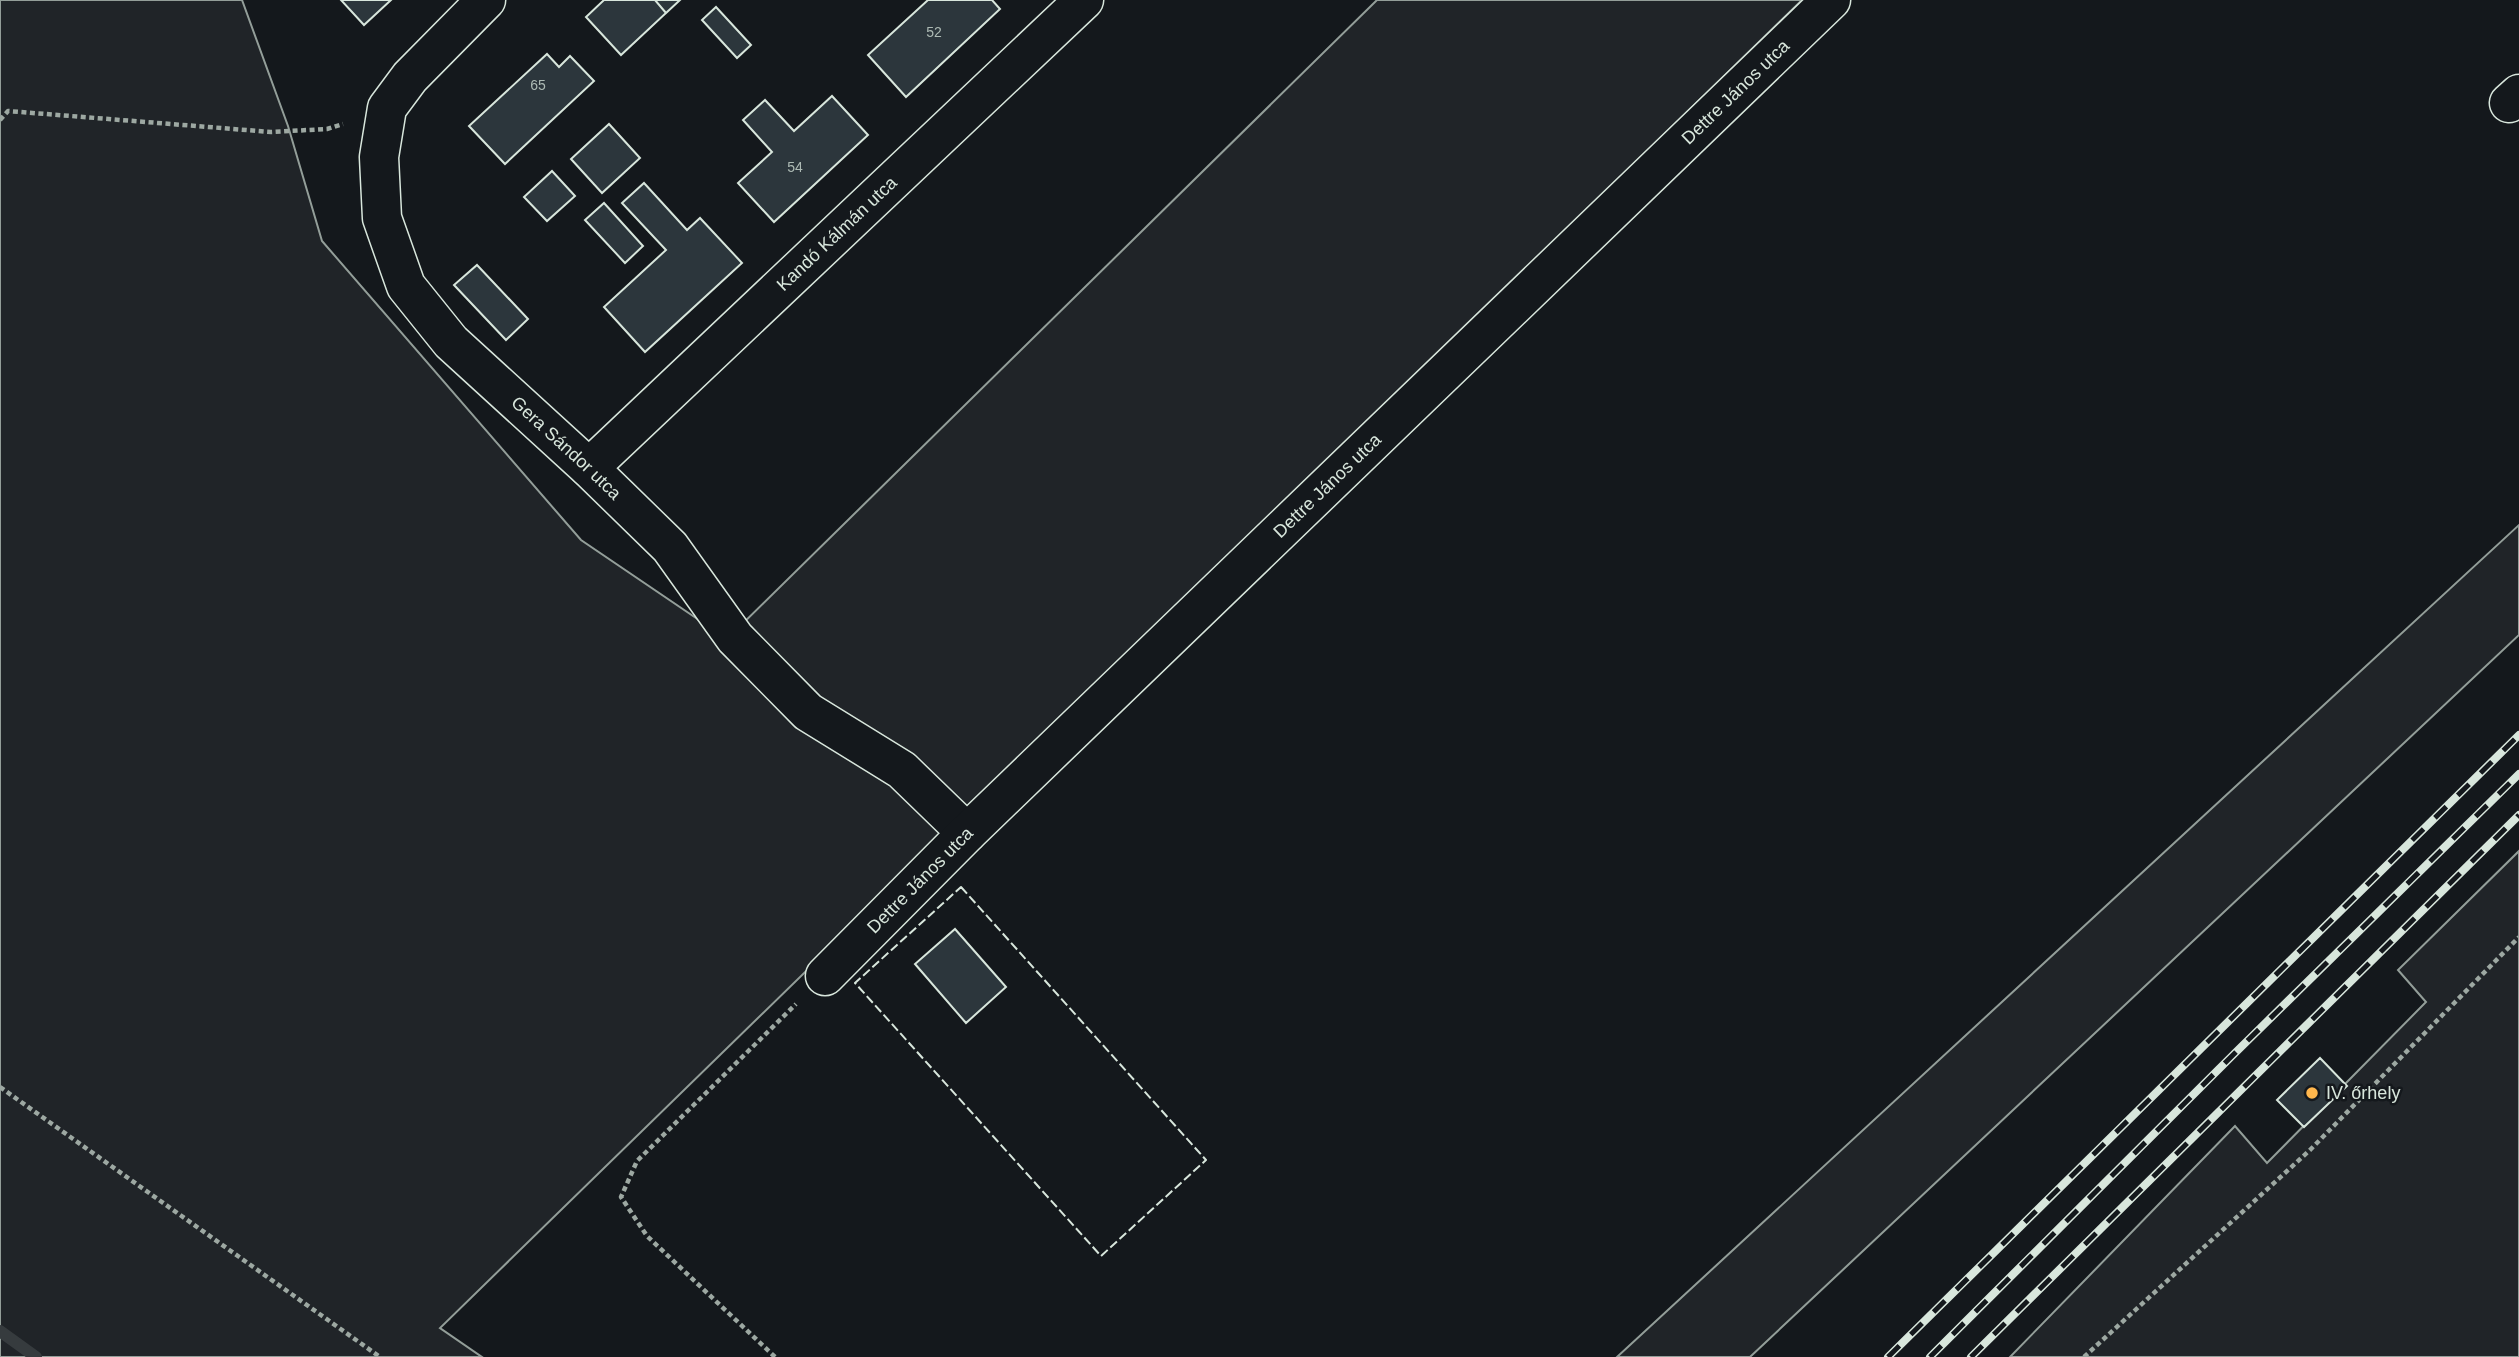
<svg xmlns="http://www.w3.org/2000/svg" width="2519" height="1357" viewBox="0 0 2519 1357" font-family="Helvetica,sans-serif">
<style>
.green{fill:#202428;stroke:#939e99;stroke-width:2}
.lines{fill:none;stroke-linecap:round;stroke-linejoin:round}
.stream{stroke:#363b3e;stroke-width:12}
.building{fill:#2c363c;stroke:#d8e6dc;stroke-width:2}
.minor-casing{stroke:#d8e6dc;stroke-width:41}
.path{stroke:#9da8a2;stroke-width:4.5;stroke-dasharray:5 3.5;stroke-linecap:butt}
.minor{stroke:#14181c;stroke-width:38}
.rail-casing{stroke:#d8e6dc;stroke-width:8}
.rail{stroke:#14181c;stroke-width:5;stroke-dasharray:16;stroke-linecap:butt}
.fence{stroke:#d8e6dc;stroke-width:2;stroke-dasharray:9 3.5;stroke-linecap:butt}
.poi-dot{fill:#ffb74d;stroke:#14181c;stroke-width:2.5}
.labels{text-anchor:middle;stroke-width:5;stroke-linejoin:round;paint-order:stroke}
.number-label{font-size:14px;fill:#adbab4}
.street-label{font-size:18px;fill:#d8e6dc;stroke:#14181c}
.poi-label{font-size:18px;fill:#d8e6dc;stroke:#14181c;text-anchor:start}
</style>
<rect width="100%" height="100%" fill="#14181c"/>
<path class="green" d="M0 0H242L288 126 322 241 581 540 727 639 1377 0H1802L440 1328 482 1357H0Z
M2519 525V635L1750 1357H1617Z
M2519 851V1357H2010L2235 1126 2267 1163 2426 1002 2398 970Z"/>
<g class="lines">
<path class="stream" d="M0 1331 36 1357"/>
</g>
<path class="building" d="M341 0H391L364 25Z
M604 0H655L666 13 621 55 586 17Z
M655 0H680L666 13Z
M928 0H992L1000 9 906 97 868 55Z
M716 7 751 45 737 58 702 20Z
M547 54 559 67 570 56 594 81 505 164 469 126Z
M832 96 868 135 774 222 738 183 772 152 743 120 765 100 794 131Z
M609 124 640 158 602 193 571 159Z
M552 171 575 196 547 221 524 197Z
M644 183 687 230 700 218 742 263 645 352 604 307 666 250 622 203Z
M604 203 643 246 625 263 585 220Z
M477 265 528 319 506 340 454 285Z
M955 929 1006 987 966 1023 915 964Z
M2320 1058 2347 1086 2304 1127 2277 1100Z"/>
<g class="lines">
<defs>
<g id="minor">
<path id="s1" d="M486 0 410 77 387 108 379 157 382 218 406 286 451 342 589 468 670 547 735 638 808 712 902 770 967 833"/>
<path d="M2509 103 2519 94"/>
<path id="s2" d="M589 468 1084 0"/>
<path id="s3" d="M825 976 967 833 1831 0"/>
</g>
</defs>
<use href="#minor" class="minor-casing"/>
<path class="path" d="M0 120 8 111 271 132 327 129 343 124
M0 1087 380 1357
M775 1357 647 1236 621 1197 637 1161 796 1004
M2084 1357 2310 1150 2519 937"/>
<use href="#minor" class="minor"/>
<defs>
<path id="rail" d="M1888 1357 2519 735
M1930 1357 2235 1053 2519 774
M1971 1357 2519 815"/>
</defs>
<use href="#rail" class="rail-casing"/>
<use href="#rail" class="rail"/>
<path class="fence" d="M961 887 1206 1160 1101 1256 855 983Z"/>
</g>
<circle class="poi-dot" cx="2312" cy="1093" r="7"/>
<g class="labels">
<g class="number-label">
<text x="934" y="37">52</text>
<text x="538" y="90">65</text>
<text x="795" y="172">54</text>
</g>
<g class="street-label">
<text dy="6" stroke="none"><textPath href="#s3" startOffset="1269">Dettre János utca</textPath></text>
<text dy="6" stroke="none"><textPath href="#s2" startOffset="341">Kandó Kálmán utca</textPath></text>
<text dy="6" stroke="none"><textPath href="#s1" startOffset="558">Gera Sándor utca</textPath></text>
<text dy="6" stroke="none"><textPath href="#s3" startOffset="702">Dettre János utca</textPath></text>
<text dy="6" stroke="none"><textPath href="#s3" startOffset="135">Dettre János utca</textPath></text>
</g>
<g class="poi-label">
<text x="2326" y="1099">IV. őrhely</text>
</g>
</g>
</svg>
